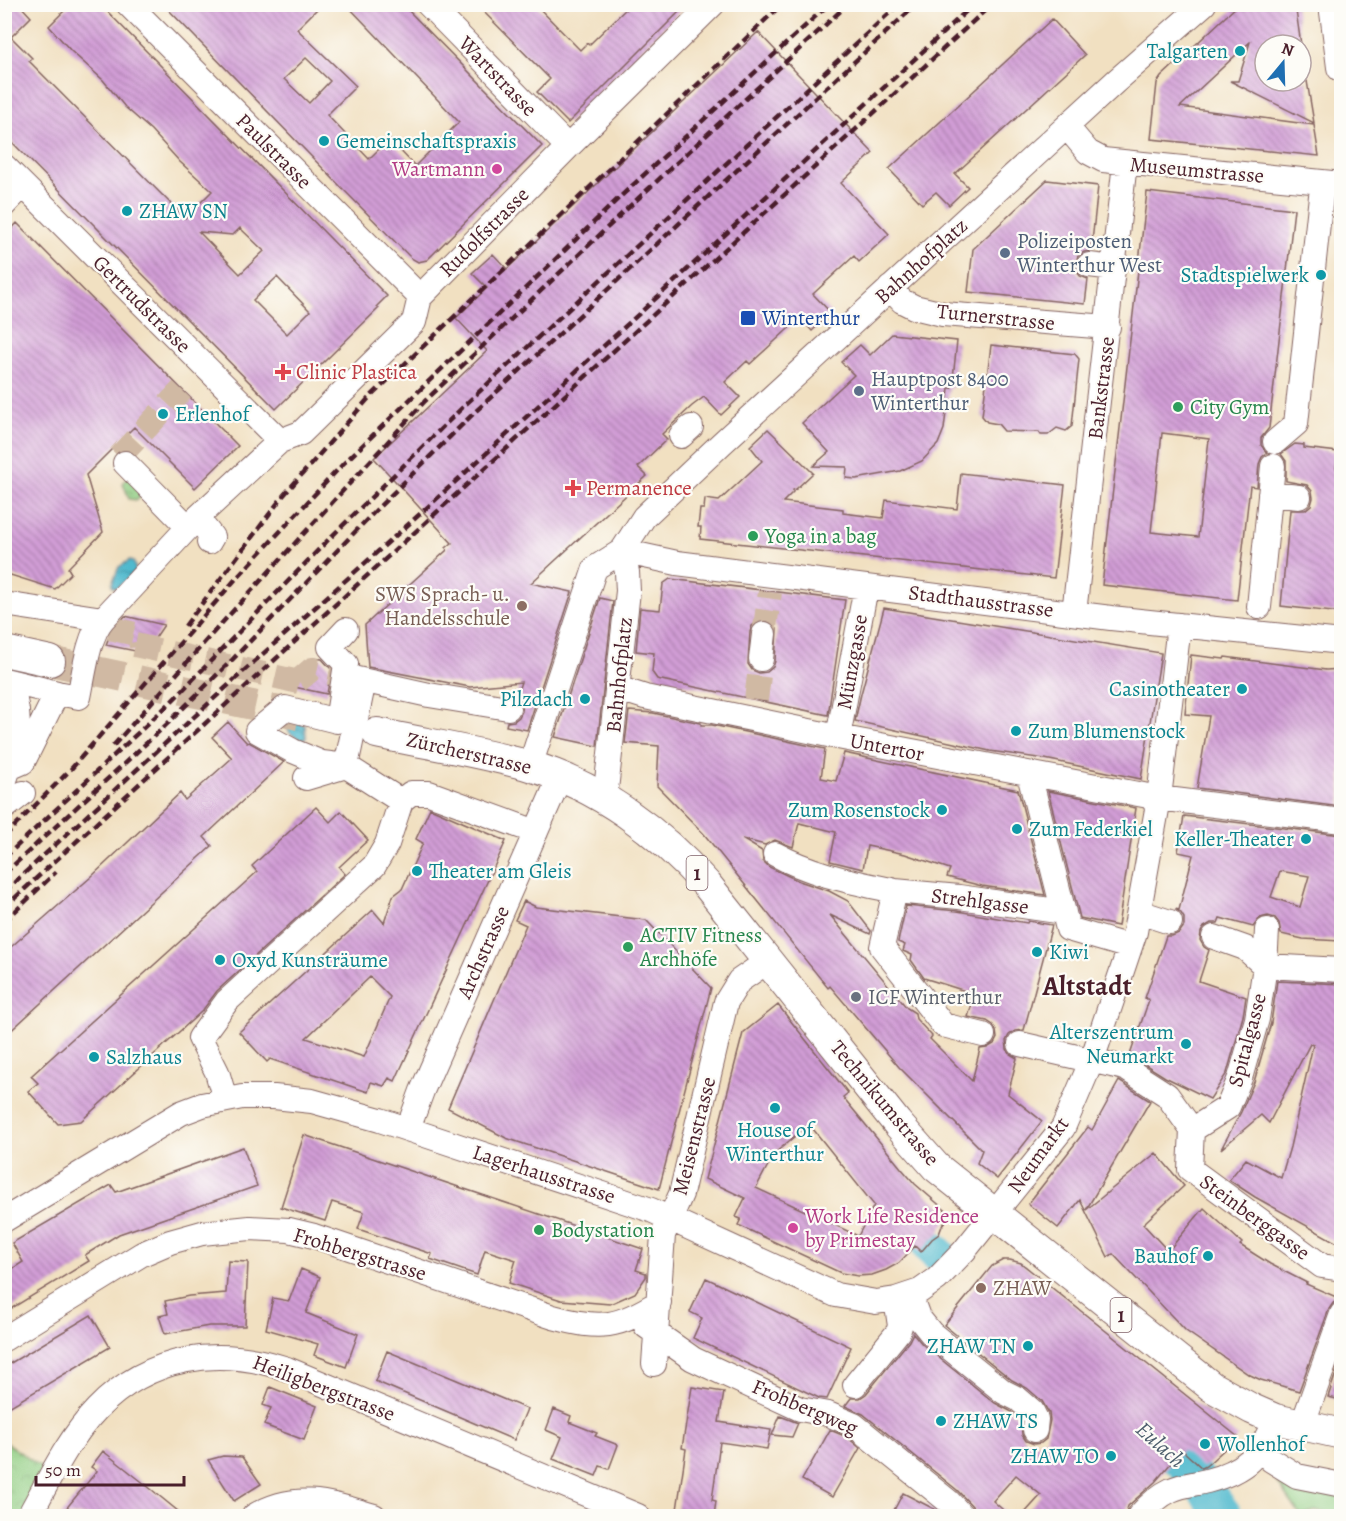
<svg xmlns="http://www.w3.org/2000/svg" width="1346" height="1521" viewBox="0 0 1346 1521" font-family="Alegreya,serif">
<style>
.grass{fill:#90cd82;stroke:#6d7656;stroke-width:1.5}
.park{fill:url(#park-crowns);stroke:#6d7656;stroke-width:1.5}
.water{fill:url(#water-ripples);stroke:#4d6c7c;stroke-width:1.5}
.lines{fill:none;stroke-linecap:round;stroke-linejoin:round}
.river{stroke:#50b9ce;stroke-width:36}
.building{fill:url(#building-back-hatch);fill-rule:evenodd}
.minor-tunnel{stroke:#d0b9a3;stroke-width:24;stroke-dasharray:24 12;stroke-linecap:butt}
.major-tunnel{stroke:#d0b9a3;stroke-width:30;stroke-dasharray:30 15;stroke-linecap:butt}
.minor-casing{stroke:#846360;stroke-width:26}
.major-casing{stroke:#846360;stroke-width:32}
.minor{stroke:#fff;stroke-width:24}
.major{stroke:#fff;stroke-width:30}
.rail{stroke:#4a1f2b;stroke-width:4.5;stroke-dasharray:9 4.5;stroke-linecap:butt}
.culture-dot{fill:#0f9aa8;stroke:#fdfcf7;stroke-width:2}
.hotel-dot{fill:#d1479c;stroke:#fdfcf7;stroke-width:2}
.service-dot{fill:#5c6f8a;stroke:#fdfcf7;stroke-width:2}
.transit-dot{fill:#1a4fb4;stroke:#fdfcf7;stroke-width:2}
.health-dot{fill:#e0444e;stroke:#fdfcf7;stroke-width:2}
.leisure-dot{fill:#2e9e5b;stroke:#fdfcf7;stroke-width:2}
.education-dot{fill:#8d6e63;stroke:#fdfcf7;stroke-width:2}
.worship-dot{fill:#6b7280;stroke:#fdfcf7;stroke-width:2}
.labels{text-anchor:middle;stroke-width:4.5;stroke-linejoin:round;paint-order:stroke}
.shield{fill:#fdfcf7;stroke:#806168;stroke-width:1.5}
.shield-label{font-size:20px;font-weight:bold;fill:#4a1f2b}
.culture-label{font-size:21px;fill:#0d838f;stroke:#fdfcf7;text-anchor:start}
.street-label{font-size:21px;fill:#4a1f2b;stroke:#fdfcf7}
.hotel-label{font-size:21px;fill:#b23c85;stroke:#fdfcf7;text-anchor:end}
.service-label{font-size:21px;fill:#4e5e75;stroke:#fdfcf7;text-anchor:start}
.transit-label{font-size:21px;fill:#164399;stroke:#fdfcf7;text-anchor:start}
.health-label{font-size:21px;fill:#be3a42;stroke:#fdfcf7;text-anchor:start}
.leisure-label{font-size:21px;fill:#27864d;stroke:#fdfcf7;text-anchor:start}
.education-label{font-size:21px;fill:#785e54;stroke:#fdfcf7;text-anchor:end}
.worship-label{font-size:21px;fill:#5b616d;stroke:#fdfcf7;text-anchor:start}
.water-label{font-size:22px;font-style:italic;fill:#4c5d6c;stroke:#fdfcf7}
.district-label{font-size:27px;font-weight:bold;fill:#4a1f2b;stroke:#fdfcf7}
</style>
<defs>
<pattern id="park-crowns" width="20" height="18" patternUnits="userSpaceOnUse" patternTransform="scale(1.5)"><rect width="20" height="18" fill="#90cd82"/><path d="M2 6a3 3 0 1 1 6 0M12 15a3 3 0 1 1 6 0" fill="none" stroke="#78a66b"/></pattern>
<pattern id="water-ripples" width="26" height="14" patternUnits="userSpaceOnUse" patternTransform="scale(1.5)"><rect width="26" height="14" fill="#50b9ce"/><path d="M2 4q2-2 4 0t4 0M15 11q2-2 4 0t4 0" fill="none" stroke="#4496a7"/></pattern>
<pattern id="building-back-hatch" width="6" height="6" patternUnits="userSpaceOnUse" patternTransform="scale(1.5)"><rect width="6" height="6" fill="#d19dd6"/><path d="M-1 5l2 2M0 0l6 6M5-1l2 2" fill="none" stroke="#ac7fae"/></pattern>
</defs>
<rect width="100%" height="100%" fill="#fdfcf7"/>
<filter id="ink" filterUnits="userSpaceOnUse"><feTurbulence type="fractalNoise" baseFrequency=".0167" numOctaves="2"/><feDisplacementMap in="SourceGraphic" scale="12" xChannelSelector="R" yChannelSelector="G"/><feConvolveMatrix kernelMatrix="1 2 1 2 8 2 1 2 1" color-interpolation-filters="sRGB"/></filter>
<filter id="wash" filterUnits="userSpaceOnUse"><feTurbulence type="fractalNoise" baseFrequency=".008" numOctaves="4" result="noise"/><feDisplacementMap in="SourceGraphic" scale="24" xChannelSelector="R" yChannelSelector="G"/><feGaussianBlur stdDeviation="1.35" result="paint"/><feColorMatrix in="noise" values="0 0 0 0 0 0 0 0 0 0 0 0 0 0 0 0 0 1.4 0 .05"/><feComposite in="paint" operator="in"/></filter>
<g filter="url(#wash)">
<rect width="100%" height="100%" fill="#f1e0c1"/>
<path class="grass" d="M1269 1470 1341 1495V1516L1314 1511 1301 1516Z
M1191 1484 1216 1492 1233 1516H1214Z"/>
<path class="park" d="M130 475 146 491 137 500 129 499 123 483Z
M4 1441 52 1475 29 1516H5Z"/>
<path class="water" d="M130 560 134 563 136 571 117 588 113 587 112 584 119 567Z
M282 717 305 725 306 738 301 740 290 733Z"/>
<g class="lines">
<path class="river" d="M930 1247 939 1255
M1140 1425 1184 1463 1225 1516"/>
</g>
<g id="blocks">
<path class="building" d="M4 4H19L31 17 11 37 32 58 29 61 185 218 212 191 180 162 151 130 125 107 103 80 71 51 49 26 71 4H100L387 296 377 306 379 308 276 409 4 134ZM240 228 264 251 240 274 199 232 233 235ZM277 277 310 311 287 334 253 300Z
M163 4H322L297 29 356 86 327 115 369 159 389 139 415 166 459 122 346 4H402L542 146 427 260 418 262 411 258 341 187ZM306 58 330 81 309 103 284 79Z
M476 4H535L580 50 587 43 589 45 631 4H687L568 123 537 92 550 79Z
M1239 4H1295L1301 45H1265V81H1307L1314 123 1230 81H1238L1250 42 1180 107 1314 125 1319 156 1151 139 1157 83 1161 77Z
M1052 19 1085 55 955 174 968 187 949 205 936 192 922 204 889 169Z
M758 32 873 153 841 183 889 234 859 262 854 256 813 294 831 313 812 331 800 318 750 364 747 361 725 382 740 397 721 415 704 397 692 406 662 434 667 439 638 467 647 476 531 583 572 592 527 730 506 726 507 722 514 721 519 717 522 711 521 702 516 696 521 682 470 687 368 667 365 625 447 550 446 548 452 543 374 458 487 351 456 318 487 288 472 273 493 254 507 269Z
M1047 180 1098 186 1091 251 1084 252 1078 256 1075 264 1076 270 1080 276 1088 279 1085 304 968 292 973 249Z
M1147 192 1294 209 1269 428 1261 438V445L1267 453 1262 457 1259 464 1257 487 1250 486 1237 600 1102 585ZM1162 433 1209 439 1198 537 1151 532Z
M17 223 238 446 195 488 134 427 86 475 103 532 68 568 71 573 55 589 4 573V237Z
M892 334 957 341 952 388H949L944 429 938 444 922 461 900 471 856 479 846 478 847 467 813 466 829 452 802 423 854 375 841 362 860 345 870 355Z
M991 345 1075 354 1079 359 1072 426 1066 431 1057 428 1048 435H1041L1039 432 1004 431 998 424 987 422 982 416Z
M768 429 813 473 796 489 793 490V492L783 502 843 509V513L883 518 886 500 957 509 961 473 1065 485 1054 578 700 539 701 527H698L700 509H704L705 499 719 501 762 461 750 446Z
M1295 444 1304 445V448L1338 452 1336 468 1341 469 1339 514H1341V613L1281 606 1290 510H1305L1311 505 1313 498 1312 491 1307 485 1286 481V461L1281 454Z
M670 579 845 600 828 715 657 679 652 672 654 653 636 651 640 608 660 610 663 584ZM766 620 773 623 777 629 775 661 773 667 767 672 759 673 752 670 748 664 750 632 752 626 758 621Z
M600 598 613 601 597 746 555 737Z
M884 608 1161 653 1141 779 1045 759 990 751 855 721 861 694Z
M125 616 164 625 145 653 106 645 110 634Z
M1191 655 1224 659 1225 657 1326 670 1341 669V807L1197 788 1209 716 1185 714Z
M312 658 322 659 331 669 327 694 285 685Z
M629 711 653 713 701 723V725H712L825 749 821 778 836 781 844 753 1018 790 1045 895 982 886 947 877 950 869 905 854 867 846 863 869 830 861 836 832 799 823 793 847 775 840 765 845 742 839 762 851 763 861 769 867 799 881 829 891 848 901 871 931 870 934 830 915 907 1008 915 1013 916 1019 932 1036 930 1039 972 1081 980 1049 987 1048 994 1044 997 1038 996 1031 993 1025 987 1021 968 1017 975 994 924 978 911 960 912 955 903 951 905 945 898 942 906 906 957 911 1027 923 1028 921 1052 925 1024 1030 1015 1031 1009 1035 1006 1041 1007 1049 1010 1054 1017 1058 1008 1094 1042 1121 997 1179 977 1163 982 1150 899 1067 830 986 828 988 704 834 657 786 659 746 625 743Z
M228 722 247 743 249 742 284 762 204 837 212 846 4 1037V953L91 877 180 793 185 800 232 758 212 737Z
M1048 791 1136 808 1118 926 1080 918Z
M316 807 330 822 341 811 368 840 339 867 345 874 217 991 202 1011 81 1121 58 1124 28 1091 38 1083 31 1076 257 872 252 866Z
M430 808 506 841 395 1081 389 1078 384 1086 371 1082 368 1092 270 1059 267 1062 239 1032 373 910 384 923 393 896 402 889 423 843 416 839ZM370 977 390 997 364 1057 306 1038Z
M1184 816 1341 835V941L1303 939 1281 934 1279 923 1275 918 1268 916 1260 918 1253 927 1220 918 1218 923H1211L1204 927 1201 932 1200 940 1204 947 1209 950 1199 981 1246 997 1243 1016 1227 1073 1210 1099 1165 1077 1130 1055 1149 1000 1145 998 1166 936H1172L1179 933 1184 926V918L1181 913 1175 909 1179 910 1193 855 1178 852ZM1280 871 1309 876 1300 907 1271 897Z
M524 901 536 907 646 920 711 988 659 1189 506 1138 448 1108 526 925 515 920Z
M1277 981 1341 984V1245L1255 1197 1229 1180 1246 1159 1281 1178 1290 1147 1313 1045 1310 1044 1269 1123 1261 1115 1221 1149 1241 1112 1254 1082 1271 1023Z
M778 1005 848 1093 843 1097 901 1168 915 1184 951 1215 942 1226 939 1234 932 1239 921 1252 915 1246 899 1263 886 1270 872 1275 858 1276 841 1273 738 1225 741 1219 736 1217 745 1198 705 1179 743 1033ZM809 1124 874 1205 858 1236 756 1188 774 1154Z
M1119 1081 1150 1101 1086 1210 1156 1153 1184 1186 1143 1224 1168 1251 1204 1208 1242 1243 1240 1245 1270 1264 1307 1283 1306 1284 1341 1299 1333 1303 1329 1309 1299 1391 1261 1380 1248 1374 1186 1331 1113 1254 1108 1257 1080 1200 1058 1228 1028 1204 1088 1127 1092 1130Z
M304 1135 643 1249 636 1270 646 1273V1277L635 1293 610 1304 561 1300 509 1283 516 1260 485 1250 477 1275 430 1259 432 1254 358 1229 364 1212 332 1202 325 1221 281 1207Z
M243 1147 257 1186 119 1234 85 1255 89 1261 4 1313V1274L23 1262 12 1243 111 1185 116 1192Z
M1003 1260H1010L1021 1263 1238 1437 1206 1466 1202 1468 1182 1450 1155 1482 1128 1506 1125 1516H1022L1041 1495 1016 1475 993 1501 1010 1516H976L972 1506 957 1490 863 1414 845 1406 851 1398H860L866 1394 909 1341 913 1333 922 1344 995 1403 1010 1411 1021 1420 1022 1435 1026 1441 1034 1444 1041 1443 1046 1439 1050 1420 1049 1413 1042 1401 1027 1388 1012 1380 944 1325 992 1266Z
M228 1261 248 1262 245 1326H209L165 1334 159 1316 168 1314 165 1301 189 1296 226 1293Z
M301 1269 320 1277 306 1313 358 1334 346 1367 314 1355 318 1344 266 1329 273 1298 289 1301Z
M706 1278 851 1347 827 1399 819 1398 693 1338 702 1318 690 1312Z
M91 1315 110 1347 4 1410V1367Z
M387 1351 527 1409 514 1440 375 1381Z
M1341 1358V1400L1328 1397Z
M270 1387 317 1406 304 1440 264 1425 271 1408 263 1405Z
M692 1387 724 1392 719 1422 771 1430 767 1449 720 1442 712 1500 716 1501 714 1516 677 1510 686 1449 682 1448Z
M554 1409 571 1416 569 1422 597 1433 595 1436 618 1445 609 1469 600 1466 596 1476 553 1459 562 1437 546 1430Z
M780 1416 798 1423 792 1437 772 1435Z
M830 1430 847 1437 860 1448 832 1497 802 1480Z
M103 1451 141 1481 184 1516H60L97 1471 91 1467Z
M223 1456 242 1457 261 1484 234 1501 208 1460Z
M903 1493 936 1510 943 1516H891Z"/>
</g>
</g>
<g filter="url(#ink)">
<use href="#blocks" fill-opacity="0" stroke="#846360" stroke-width="1.5"/>
<g class="lines">
<path class="minor-tunnel" d="M119 457 182 390
M110 628 139 635 141 646
M764 634 770 592
M135 645 308 684
M298 681 312 669 341 675
M756 700 761 659"/>
<path class="major-tunnel" d="M50 661 307 717"/>
<defs>
<path id="minor" d="M128 4 420 297
M428 4 568 147
M1067 127 1088 152 1103 160 1342 184
M4 166 280 441
M4 205 23 185
M1089 265 1114 268
M890 288 902 301 914 307 943 314 1108 327
M681 436 691 427
M1275 442 1296 424 1321 196
M125 463 188 527
M1270 494 1299 497
M197 518 212 537 209 542
M622 551 677 563 1111 618 1342 642
M4 604 103 619
M1259 607 1273 466
M1074 613 1125 163
M346 630 330 647 346 664 337 721 285 708 257 731 293 751 322 763 346 766 364 681
M761 659 764 634
M348 677 429 695 508 708
M4 680 57 693
M617 688 645 697 838 737 1159 798 1342 821
M838 737 866 587
M530 766 595 568 622 551 644 517 722 443 1115 82 1204 4
M7 768H9C17 731 24 717 8 681
M1029 774 1068 929 1130 947
M306 778 346 766 401 801
M4 783 9 768 23 762 57 693 79 697C84 674 88 636 103 619L197 518 280 441 301 433 414 322 420 297 568 147 713 4
M605 799 628 591 627 572 622 551
M4 808 23 793
M775 854C813 875 854 882 895 891
M1139 912 1170 922
M1214 937 1245 948 1265 966
M1265 966 1342 970
M983 1035 943 1025 882 947 895 891 959 897 1064 912
M1020 1044 1125 1068 1167 1095 1192 1130 1190 1169 1322 1266 1342 1269
M225 1099 217 1072 200 1038 227 1001 374 866 387 844 401 801 411 793H429L536 832
M408 1129 422 1091 560 777
M1192 1130 1228 1107 1240 1078 1257 1019 1265 966 1267 930
M4 1220 181 1113 202 1105 242 1097H274L312 1101 380 1120 651 1210 836 1295 876 1302 896 1299 920 1291 937 1279 964 1251 1063 1128 1092 1060 1135 932 1159 798 1179 625
M910 1295 918 1317 931 1333 1004 1392 1018 1399 1032 1411 1036 1419 1035 1430
M646 1326 693 1359 800 1409 828 1414 854 1425 948 1501 962 1516
M4 1339 142 1254 170 1242 202 1233 250 1228 289 1230 314 1236 553 1317C601 1330 617 1328 659 1302
M654 1364 663 1235 681 1194 726 1002 739 981 768 961
M855 1385 898 1332 900 1326 896 1299
M1302 1426 1342 1314
M1271 1460 1297 1476 1342 1485
M29 1516C49 1480 68 1439 97 1409 150 1355 218 1346 287 1369L638 1516
M254 1516C296 1491 330 1503 374 1516
M1139 1516C1148 1506 1158 1496 1171 1490 1182 1485 1195 1484 1207 1481 1245 1471 1261 1456 1275 1419"/>
<path id="major" d="M1334 4 1342 67
M4 651 50 661
M377 733C428 744 480 752 530 766 599 786 660 832 707 885L897 1123 936 1167 1212 1387 1252 1409 1275 1419 1342 1434"/>
</defs>
<use href="#minor" class="minor-casing"/>
<use href="#major" class="major-casing"/>
<use href="#minor" class="minor"/>
<use href="#major" class="major"/>
<path class="rail" d="M185 626 283 496 368 399 782 4
M113 746 211 635 425 401 630 206 848 4
M4 837 71 769 234 581 343 464 620 197 829 4
M4 858 171 702 329 539 467 403 899 4
M4 874 165 726 232 660 378 508 476 411 917 4
M4 892 246 669 420 514 688 269 974 4
M4 908C332 606 664 307 992 4
M4 922 56 872"/>
</g>
</g>
<g class="culture-dot">
<circle cx="1240" cy="51" r="6"/>
<circle cx="324" cy="141" r="6"/>
<circle cx="127" cy="211" r="6"/>
<circle cx="1321" cy="275" r="6"/>
<circle cx="163" cy="414" r="6"/>
<circle cx="1242" cy="689" r="6"/>
<circle cx="585" cy="699" r="6"/>
<circle cx="1016" cy="731" r="6"/>
<circle cx="942" cy="810" r="6"/>
<circle cx="1017" cy="829" r="6"/>
<circle cx="1306" cy="839" r="6"/>
<circle cx="417" cy="871" r="6"/>
<circle cx="1037" cy="952" r="6"/>
<circle cx="220" cy="960" r="6"/>
<circle cx="1186" cy="1044" r="6"/>
<circle cx="94" cy="1057" r="6"/>
<circle cx="775" cy="1108" r="6"/>
<circle cx="1208" cy="1256" r="6"/>
<circle cx="1028" cy="1346" r="6"/>
<circle cx="941" cy="1421" r="6"/>
<circle cx="1205" cy="1444" r="6"/>
<circle cx="1111" cy="1456" r="6"/>
</g>
<g class="hotel-dot">
<circle cx="497" cy="169" r="6"/>
<circle cx="793" cy="1228" r="6"/>
</g>
<g class="service-dot">
<circle cx="1005" cy="253" r="6"/>
<circle cx="859" cy="391" r="6"/>
</g>
<rect class="transit-dot" x="740" y="310" width="16" height="16" rx="3"/>
<g class="health-dot">
<path d="M280 363h6v6h6v6h-6v6h-6v-6h-6v-6h6z"/>
<path d="M570 479h6v6h6v6h-6v6h-6v-6h-6v-6h6z"/>
</g>
<g class="leisure-dot">
<circle cx="1178" cy="407" r="6"/>
<circle cx="753" cy="536" r="6"/>
<circle cx="628" cy="947" r="6"/>
<circle cx="539" cy="1230" r="6"/>
</g>
<g class="education-dot">
<circle cx="522" cy="606" r="6"/>
<circle cx="981" cy="1288" r="6"/>
</g>
<circle class="worship-dot" cx="856" cy="997" r="6"/>
<g class="labels">
<g class="shield">
<rect x="686.5" y="856" width="21" height="34" rx="4.5"/>
<rect x="1110.5" y="1298" width="21" height="34" rx="4.5"/>
</g>
<g class="shield-label">
<text x="697" y="880">1</text>
<text x="1121" y="1322">1</text>
</g>
<g class="culture-label">
<text x="1228" y="58" text-anchor="end">Talgarten</text>
<text x="336" y="148">Gemeinschaftspraxis</text>
<text x="139" y="218">ZHAW SN</text>
<text x="1309" y="282" text-anchor="end">Stadtspielwerk</text>
<text x="175" y="421">Erlenhof</text>
<text x="1230" y="696" text-anchor="end">Casinotheater</text>
<text x="573" y="706" text-anchor="end">Pilzdach</text>
<text x="1028" y="738">Zum Blumenstock</text>
<text x="930" y="817" text-anchor="end">Zum Rosenstock</text>
<text x="1029" y="836">Zum Federkiel</text>
<text x="1294" y="846" text-anchor="end">Keller-Theater</text>
<text x="429" y="878">Theater am Gleis</text>
<text x="1049" y="959">Kiwi</text>
<text x="232" y="967">Oxyd Kunsträume</text>
<text x="1174" y="1039" text-anchor="end">Alterszentrum<tspan x="1174" dy="24">Neumarkt</tspan></text>
<text x="106" y="1064">Salzhaus</text>
<text x="775" y="1137" text-anchor="middle">House of<tspan x="775" dy="24">Winterthur</tspan></text>
<text x="1196" y="1263" text-anchor="end">Bauhof</text>
<text x="1016" y="1353" text-anchor="end">ZHAW TN</text>
<text x="953" y="1428">ZHAW TS</text>
<text x="1217" y="1451">Wollenhof</text>
<text x="1099" y="1463" text-anchor="end">ZHAW TO</text>
</g>
<g class="street-label">
<text transform="translate(498 76) rotate(46)" y="7">Wartstrasse</text>
<text transform="translate(274 151) rotate(45)" y="7">Paulstrasse</text>
<text transform="translate(1197 170) rotate(5)" y="7">Museumstrasse</text>
<text transform="translate(484 232) rotate(-45)" y="7">Rudolfstrasse</text>
<text transform="translate(921 261) rotate(-42)" y="7">Bahnhofplatz</text>
<text transform="translate(142 304) rotate(45)" y="7">Gertrudstrasse</text>
<text transform="translate(996 317) rotate(6)" y="7">Turnerstrasse</text>
<text transform="translate(1101 388) rotate(-83)" y="7">Bankstrasse</text>
<text transform="translate(981 601) rotate(7)" y="7">Stadthausstrasse</text>
<text transform="translate(852 662) rotate(-80)" y="7">Münzgasse</text>
<text transform="translate(619 675) rotate(-84)" y="7">Bahnhofplatz</text>
<text transform="translate(887 747) rotate(11)" y="7">Untertor</text>
<text transform="translate(469 753) rotate(13)" y="7">Zürcherstrasse</text>
<text transform="translate(980 901) rotate(7)" y="7">Strehlgasse</text>
<text transform="translate(483 952) rotate(-66)" y="7">Archstrasse</text>
<text transform="translate(1247 1040) rotate(-75)" y="7">Spitalgasse</text>
<text transform="translate(885 1103) rotate(50)" y="7">Technikumstrasse</text>
<text transform="translate(694 1136) rotate(-76)" y="7">Meisenstrasse</text>
<text transform="translate(1038 1155) rotate(-54)" y="7">Neumarkt</text>
<text transform="translate(544 1174) rotate(18)" y="7">Lagerhausstrasse</text>
<text transform="translate(1255 1217) rotate(36)" y="7">Steinberggasse</text>
<text transform="translate(360 1254) rotate(17)" y="7">Frohbergstrasse</text>
<text transform="translate(324 1388) rotate(21)" y="7">Heiligbergstrasse</text>
<text transform="translate(805 1407) rotate(23)" y="7">Frohbergweg</text>
</g>
<g class="hotel-label">
<text x="485" y="176">Wartmann</text>
<text x="805" y="1223" text-anchor="start">Work Life Residence<tspan x="805" dy="24">by Primestay</tspan></text>
</g>
<g class="service-label">
<text x="1017" y="248">Polizeiposten<tspan x="1017" dy="24">Winterthur West</tspan></text>
<text x="871" y="386">Hauptpost 8400<tspan x="871" dy="24">Winterthur</tspan></text>
</g>
<g class="transit-label">
<text x="762" y="325">Winterthur</text>
</g>
<g class="health-label">
<text x="296" y="379">Clinic Plastica</text>
<text x="586" y="495">Permanence</text>
</g>
<g class="leisure-label">
<text x="1190" y="414">City Gym</text>
<text x="765" y="543">Yoga in a bag</text>
<text x="640" y="942">ACTIV Fitness<tspan x="640" dy="24">Archhöfe</tspan></text>
<text x="551" y="1237">Bodystation</text>
</g>
<g class="education-label">
<text x="510" y="601">SWS Sprach- u.<tspan x="510" dy="24">Handelsschule</tspan></text>
<text x="993" y="1295" text-anchor="start">ZHAW</text>
</g>
<g class="worship-label">
<text x="868" y="1004">ICF Winterthur</text>
</g>
<g class="water-label">
<text transform="translate(1161 1444) rotate(42)" y="8">Eulach</text>
</g>
<g class="district-label">
<text x="1087" y="995">Altstadt</text>
</g>
</g>
<rect width="1346" height="1521" fill="none" stroke="#fdfcf7" stroke-width="24"/>
<g transform="translate(1283 63) rotate(19)"><circle r="28" fill="#fdfcf7" stroke="#b5a4a5" stroke-width="1.5"/>
<path d="M0-4.5L10 22L0 15L-10 22Z" fill="#1f6fb2"/>
<text y="-9" font-size="16" font-weight="bold" text-anchor="middle" fill="#4a1f2b">N</text>
</g>
<path d="M36 1476v9h148v-9" fill="none" stroke="#4a1f2b" stroke-width="3"/>
<text x="45" y="1476" font-size="18" fill="#4a1f2b" stroke="#fdfcf7" stroke-width="4.5" paint-order="stroke">50 m</text>
</svg>
